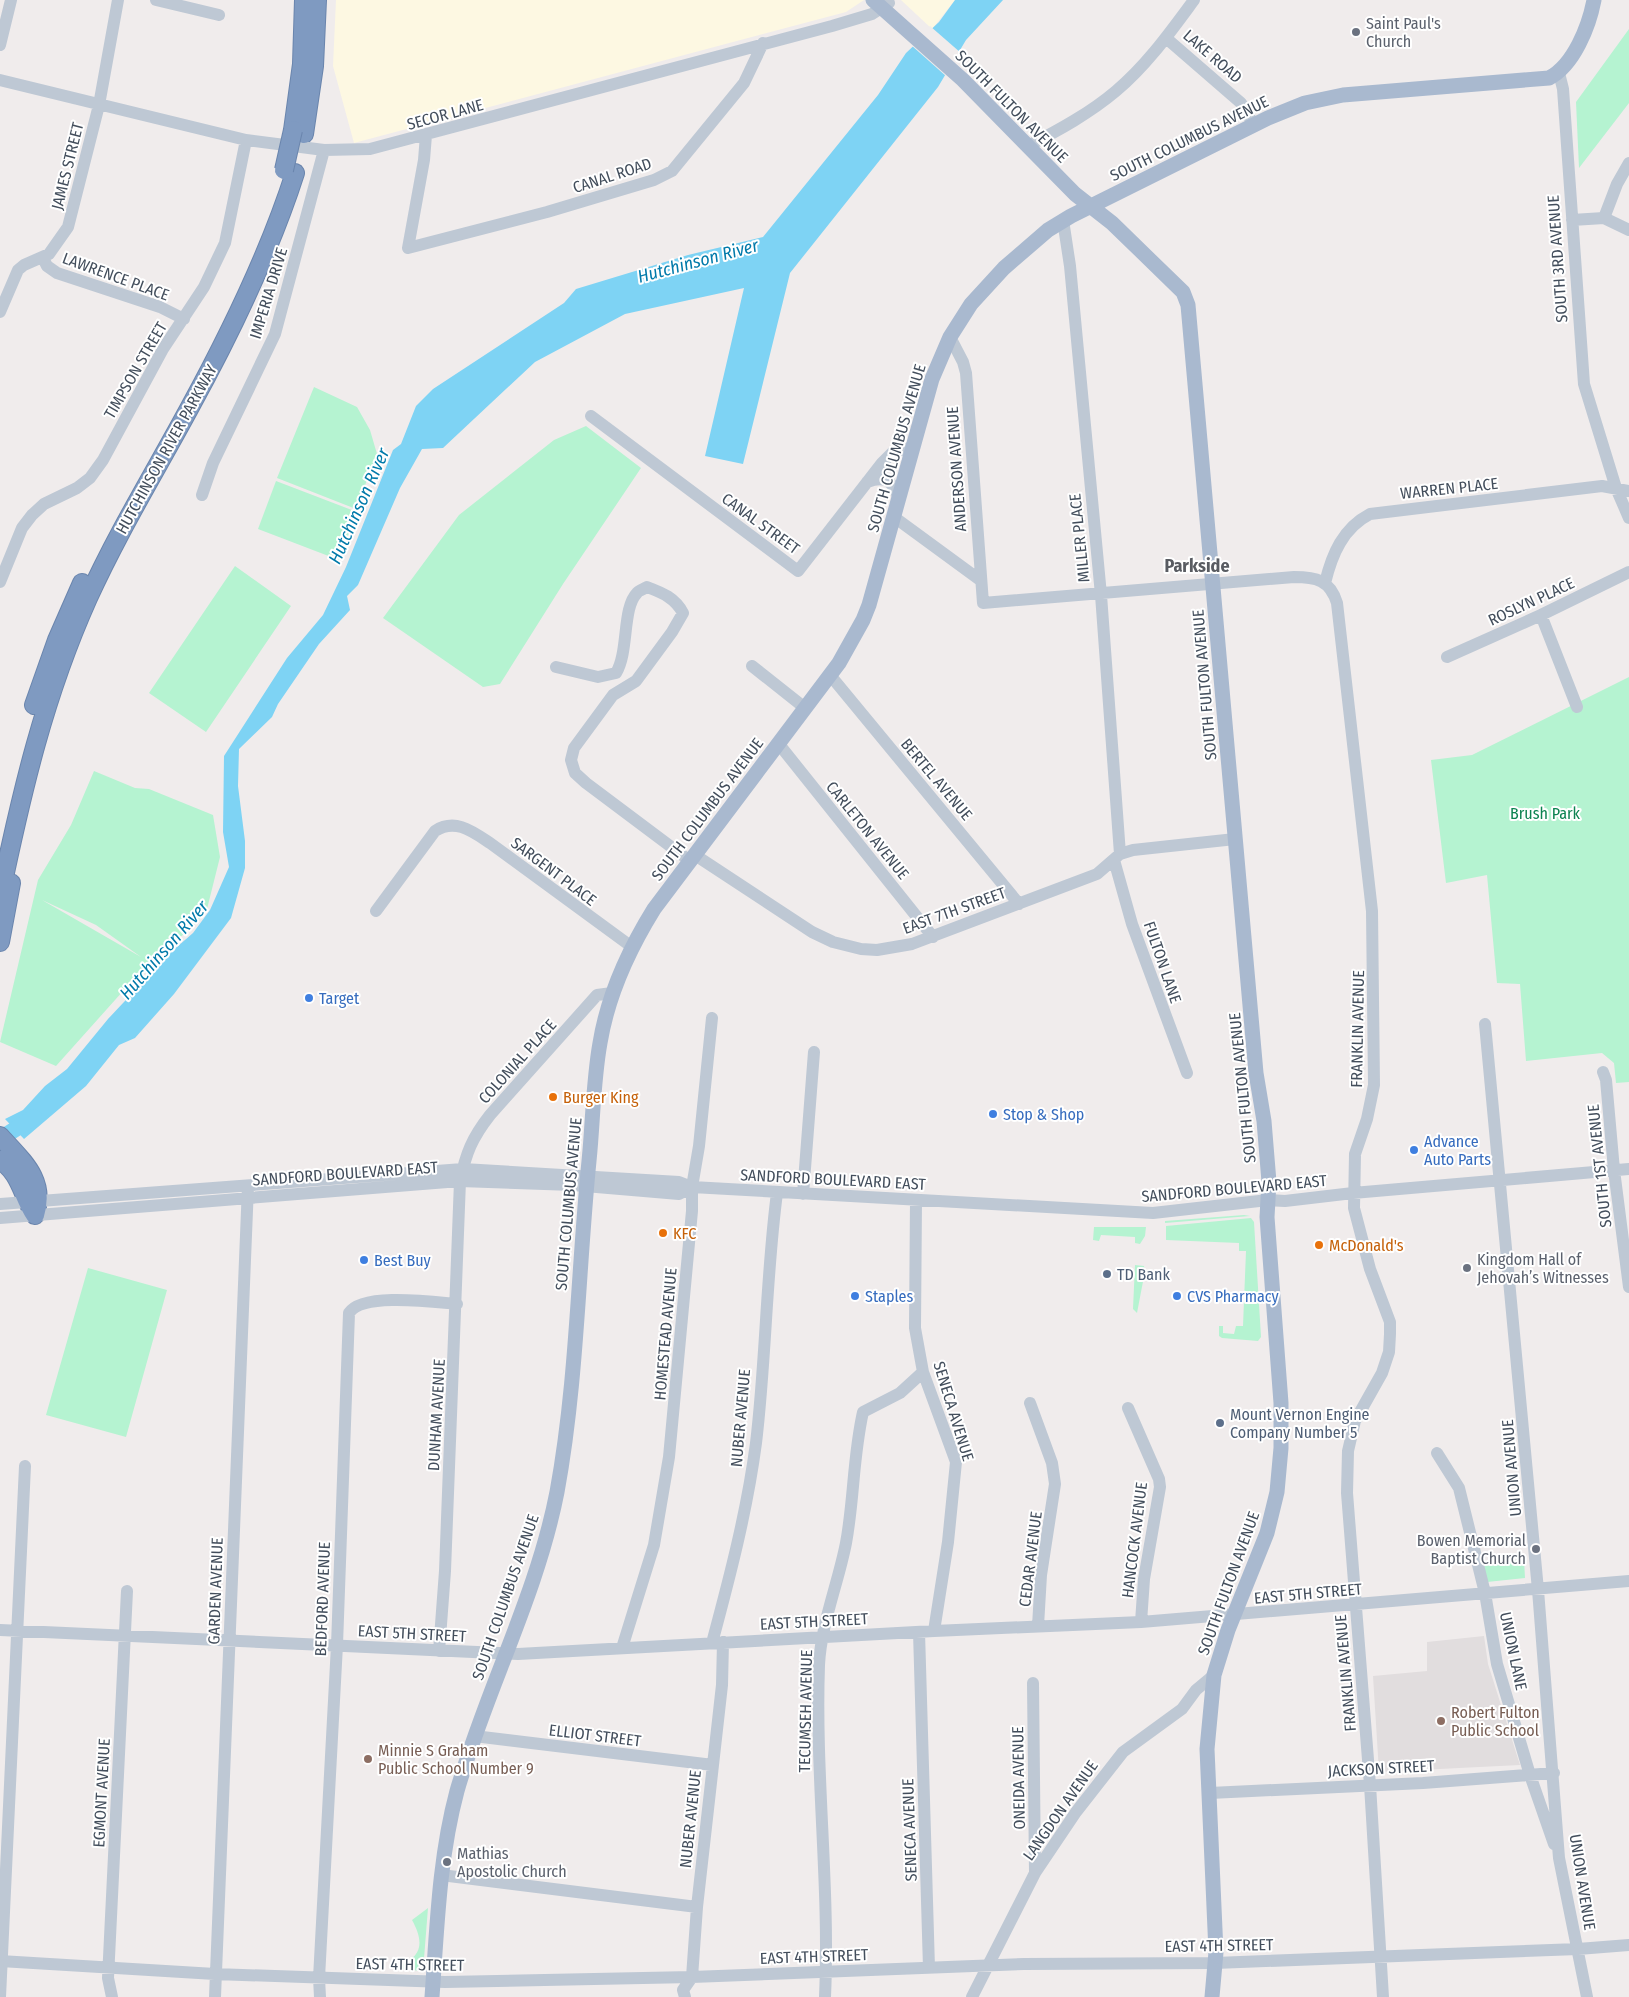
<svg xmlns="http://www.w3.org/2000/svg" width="1629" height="1997" viewBox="0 0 1629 1997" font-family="'Fira Sans Condensed',sans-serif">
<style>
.commercial{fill:#fdf8e2}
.education{fill:#e1ddde}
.green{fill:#b5f3d1;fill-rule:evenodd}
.water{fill:#7ed3f4}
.pier{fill:#f0ecec}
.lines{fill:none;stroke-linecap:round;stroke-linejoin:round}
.river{stroke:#7ed3f4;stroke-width:16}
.highway-casing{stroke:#6a85ad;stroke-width:20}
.minor{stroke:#bec8d4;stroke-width:12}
.major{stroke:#a9b9cf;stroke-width:15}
.highway{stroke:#7f9ac1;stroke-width:18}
.highway-bridge-casing{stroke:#6a85ad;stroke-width:20;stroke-linecap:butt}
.highway-bridge{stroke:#7f9ac1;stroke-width:18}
.worship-dot{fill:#6b7280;stroke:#fff;stroke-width:2}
.shop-dot{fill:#3f7fe0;stroke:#fff;stroke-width:2}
.food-dot{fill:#e8710a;stroke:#fff;stroke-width:2}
.service-dot{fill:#5c6f8a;stroke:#fff;stroke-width:2}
.education-dot{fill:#8d6e63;stroke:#fff;stroke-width:2}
.labels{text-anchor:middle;stroke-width:4;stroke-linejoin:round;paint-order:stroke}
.worship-label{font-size:16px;fill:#5b616d;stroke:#fff;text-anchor:start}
.street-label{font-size:16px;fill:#434e5c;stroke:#fff}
.park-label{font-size:16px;fill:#0d8351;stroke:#fff}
.shop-label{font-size:16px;fill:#366cbe;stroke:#fff;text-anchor:start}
.food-label{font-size:16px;fill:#c56008;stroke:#fff;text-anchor:start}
.service-label{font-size:16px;fill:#4e5e75;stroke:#fff;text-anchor:start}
.education-label{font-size:16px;fill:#785e54;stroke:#fff;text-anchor:start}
.water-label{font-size:18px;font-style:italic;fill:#017aaa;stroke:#fff}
.neighbourhood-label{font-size:18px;font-weight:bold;fill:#595c62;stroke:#fff}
</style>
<rect width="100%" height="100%" fill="#f0ecec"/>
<path class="commercial" d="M336 0H864L846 12 354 143 333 66Z
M901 0H955L932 29Z"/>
<path class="education" d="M1484 1636 1488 1664 1520 1765 1379 1772 1373 1676 1427 1671V1642Z"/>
<path class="green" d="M1629 29V103L1579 168 1576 102Z
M314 387 357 407 370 430 377 454 356 509 277 478Z
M586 426 641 468 563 584 500 684 483 687 383 618 459 515 554 440Z
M276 481 357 512 339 560 258 529Z
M235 566 291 606 206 732 149 693Z
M1629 677V1082L1616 1083 1614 1063 1602 1053 1526 1061 1520 984 1497 983 1487 875 1446 883 1431 760 1472 755Z
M94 771 135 788 149 789 213 815 220 857 207 909 194 926 149 962 56 1066 0 1042 38 880 71 825ZM42 900 96 925 141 957Z
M1244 1215 1250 1216 1165 1223V1221Z
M1251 1218 1254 1222 1261 1337 1258 1341 1222 1338 1219 1336V1326H1223V1333L1234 1334 1236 1326H1243L1246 1251H1239V1243L1166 1240V1226Z
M1094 1227H1146L1145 1236 1140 1244 1135 1243V1237L1101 1235 1099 1241 1093 1240Z
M1135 1265 1144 1266 1145 1271 1137 1313 1133 1309Z
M88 1268 167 1290 126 1437 46 1415Z
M1524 1559 1525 1578 1487 1582 1484 1566Z
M428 1908 423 1971 400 1969V1965C424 1956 423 1940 412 1920Z"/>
<path class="water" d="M955 0H1003L966 40 938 87 790 273 743 464 705 456 744 288 625 314 535 362 443 448 422 449 400 488 358 585 347 596 350 610 319 644 278 704 272 717 239 749 238 786 245 841V868L231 918 174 994 135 1038 119 1045 86 1086 24 1139 5 1119 23 1110 45 1086 67 1069 108 1019 170 953 193 933 210 910 229 867 223 832 224 756 287 658 323 615 346 567 393 450 401 444 416 406 433 389 564 303 576 289 688 255 763 237 878 95 906 53 939 22Z"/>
<path class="pier" d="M930 26 961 53 947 77 911 45Z"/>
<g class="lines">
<path class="river" d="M0 1139 34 1117"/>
<defs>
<path id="highway" d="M293 130 302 64 304 0
M304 134 314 66 317 0
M34 705 57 640 82 583
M0 896C22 791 44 696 88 598 118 532 156 470 190 407 231 332 269 254 295 173
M0 942 11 883
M0 1136C22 1161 46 1179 35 1215
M0 1160C21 1173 22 1196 35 1215"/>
</defs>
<use href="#highway" class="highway-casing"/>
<path class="minor" d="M156 0 219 15
M1166 38 1241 103 1254 125
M0 45 11 0
M1559 73 1563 89 1584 384 1616 488 1629 518
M0 80 246 140 324 150 370 149 832 26 872 14 889 3
M426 135 424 160 408 248 547 212 654 180 672 171 744 83 763 43
M1028 146C1059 130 1090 113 1116 91 1147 65 1171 31 1194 0
M1604 218 1617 184 1629 163
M1063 220 1070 266 1101 595 1120 854
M1572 220 1604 218 1629 230
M43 258 47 266 57 273 160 307 184 319
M0 312 18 270 24 265 49 254 68 227 99 105 118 0
M950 337 963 362 966 373 983 603 1294 577C1316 577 1330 580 1337 603L1372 911 1374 1085 1367 1119 1355 1154 1354 1208 1370 1269 1390 1322V1334L1389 1352 1382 1373 1355 1421 1348 1451 1347 1493 1370 1785 1383 1997
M591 416 798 571 882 463 893 452 913 447
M867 482C886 475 893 481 899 499
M202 495 213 463 275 334 324 150
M894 517 980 580
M0 582 22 528 32 515 44 504 77 488 90 478 103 460 163 349 204 287 225 243 246 140
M1325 583C1332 554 1343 528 1370 514L1602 486 1629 491
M1541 615 1577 707
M1447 657 1541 615 1629 572
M752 666 805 708
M556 667 598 677 616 673C629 652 622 608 637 593 639 590 644 589 647 587 663 593 675 598 683 613L672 632 636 681 613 695 574 748 571 760 575 773 586 783 690 861
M830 675 1019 904
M778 743 933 937
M695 855 812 932 833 942 861 949 877 950 912 944 1097 874 1120 854 1133 850 1235 839
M1114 860 1132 924 1187 1073
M376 911 435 831C455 818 472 831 490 843L632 947
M1485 1024 1538 1590 1559 1858 1587 1997
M1603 1072 1606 1080 1614 1170 1629 1287
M803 1194 814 1052
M916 1200 915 1328 923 1372 956 1462 948 1542 934 1631
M0 1204 463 1169 679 1182 692 1187 1153 1213 1268 1200 1285 1201 1353 1193 1629 1169
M0 1218 460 1181 573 1185 679 1194 692 1187
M1030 1403 1052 1463 1055 1484 1041 1575 1038 1626
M1128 1408 1159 1479 1160 1487 1144 1579 1141 1622
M1437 1453 1459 1488 1485 1593 1497 1664 1530 1775 1554 1844
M0 1630 518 1654 934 1631 1141 1622 1629 1581
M919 1632 929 1968
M712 1643C730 1576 747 1511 756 1443 766 1360 766 1276 777 1193
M622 1648 654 1545 669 1457 692 1211V1187L699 1146 712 1018
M439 1651 445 1571 460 1181C466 1153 472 1138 490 1115L597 995 612 993
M1033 1683 1035 1873
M474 1736 713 1765
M1210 1793 1423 1783 1554 1773
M441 1875 697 1907
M0 1961 215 1974 445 1982 692 1977 1024 1964 1215 1963 1578 1949 1629 1945
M0 1997 25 1466
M112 1997 108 1978 127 1591
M215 1997 248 1186
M320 1997 319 1978 337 1645 349 1313C362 1292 434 1302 457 1304
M685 1997 683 1990 692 1977 697 1907 722 1685 723 1642
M825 1997C830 1886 815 1776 819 1665 821 1624 838 1584 846 1543 854 1500 853 1456 863 1412L900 1393 923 1372
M972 1997 1035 1873 1076 1812 1123 1752 1182 1709 1196 1690 1214 1675"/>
<path class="major" d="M873 0 963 80 1075 194 1112 223 1183 292 1188 305 1256 1073 1264 1121 1269 1182 1267 1217 1281 1403V1448L1277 1492 1267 1533 1228 1630 1214 1675 1207 1749 1216 1952 1212 1997
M432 1997C437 1928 439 1858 457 1791 486 1690 537 1595 557 1492 577 1383 578 1271 589 1161 593 1122 593 1082 600 1043 608 994 628 951 654 909L839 663 863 620 869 605 932 379 950 337 971 304 1004 268 1048 230 1071 216 1268 118 1305 103 1343 95 1549 78C1574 65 1589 26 1594 0"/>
<use href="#highway" class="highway"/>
<defs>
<path id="highway-bridge" d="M284 170 293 130"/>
</defs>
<use href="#highway-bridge" class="highway-bridge-casing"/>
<use href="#highway-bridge" class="highway-bridge"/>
</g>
<g class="worship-dot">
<circle cx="1356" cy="32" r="5"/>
<circle cx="1467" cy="1268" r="5"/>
<circle cx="1536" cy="1549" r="5"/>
<circle cx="447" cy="1862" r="5"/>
</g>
<g class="shop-dot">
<circle cx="309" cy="998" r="5"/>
<circle cx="993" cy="1114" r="5"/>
<circle cx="1414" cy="1150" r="5"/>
<circle cx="364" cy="1260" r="5"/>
<circle cx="855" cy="1296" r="5"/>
<circle cx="1177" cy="1296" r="5"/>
</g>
<g class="food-dot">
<circle cx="553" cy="1097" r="5"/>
<circle cx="663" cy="1233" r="5"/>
<circle cx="1319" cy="1245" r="5"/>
</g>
<g class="service-dot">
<circle cx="1107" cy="1274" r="5"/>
<circle cx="1220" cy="1423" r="5"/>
</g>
<g class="education-dot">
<circle cx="1441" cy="1721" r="5"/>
<circle cx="368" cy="1759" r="5"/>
</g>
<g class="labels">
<g class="worship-label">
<text x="1366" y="29">Saint Paul's<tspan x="1366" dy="18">Church</tspan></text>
<text x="1477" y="1265">Kingdom Hall of<tspan x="1477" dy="18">Jehovah’s Witnesses</tspan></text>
<text x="1526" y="1546" text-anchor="end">Bowen Memorial<tspan x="1526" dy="18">Baptist Church</tspan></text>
<text x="457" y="1859">Mathias<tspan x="457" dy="18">Apostolic Church</tspan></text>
</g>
<g class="street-label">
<text transform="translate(1213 56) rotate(41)" y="6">LAKE ROAD</text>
<text transform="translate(1012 106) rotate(45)" y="6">SOUTH FULTON AVENUE</text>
<text transform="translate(445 114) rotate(-15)" y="6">SECOR LANE</text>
<text transform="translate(1189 138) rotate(-26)" y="6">SOUTH COLUMBUS AVENUE</text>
<text transform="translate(67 166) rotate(-76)" y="6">JAMES STREET</text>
<text transform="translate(612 175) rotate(-18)" y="6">CANAL ROAD</text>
<text transform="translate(1557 259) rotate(-94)" y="6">SOUTH 3RD AVENUE</text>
<text transform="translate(116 276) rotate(20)" y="6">LAWRENCE PLACE</text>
<text transform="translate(268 293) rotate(-73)" y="6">IMPERIA DRIVE</text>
<text transform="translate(135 370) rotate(-60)" y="6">TIMPSON STREET</text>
<text transform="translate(896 448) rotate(-74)" y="6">SOUTH COLUMBUS AVENUE</text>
<text transform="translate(166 449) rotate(-61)" y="6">HUTCHINSON RIVER PARKWAY</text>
<text transform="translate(956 469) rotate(-94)" y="6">ANDERSON AVENUE</text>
<text transform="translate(1449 488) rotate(-6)" y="6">WARREN PLACE</text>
<text transform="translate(761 523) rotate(36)" y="6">CANAL STREET</text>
<text transform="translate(1079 538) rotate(-96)" y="6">MILLER PLACE</text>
<text transform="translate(1531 601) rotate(-25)" y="6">ROSLYN PLACE</text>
<text transform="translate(1204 685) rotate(-95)" y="6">SOUTH FULTON AVENUE</text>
<text transform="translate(937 779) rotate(50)" y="6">BERTEL AVENUE</text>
<text transform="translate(707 809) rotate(-53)" y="6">SOUTH COLUMBUS AVENUE</text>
<text transform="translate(868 830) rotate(51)" y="6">CARLETON AVENUE</text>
<text transform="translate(554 871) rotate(37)" y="6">SARGENT PLACE</text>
<text transform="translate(954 910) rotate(-20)" y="6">EAST 7TH STREET</text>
<text transform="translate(1163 962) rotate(71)" y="6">FULTON LANE</text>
<text transform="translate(1357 1029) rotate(-89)" y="6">FRANKLIN AVENUE</text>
<text transform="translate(517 1061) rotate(-48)" y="6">COLONIAL PLACE</text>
<text transform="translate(1242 1088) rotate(-96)" y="6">SOUTH FULTON AVENUE</text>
<text transform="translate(1599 1166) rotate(-96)" y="6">SOUTH 1ST AVENUE</text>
<text transform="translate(345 1173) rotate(-4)" y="6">SANDFORD BOULEVARD EAST</text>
<text transform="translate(833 1179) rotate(3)" y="6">SANDFORD BOULEVARD EAST</text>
<text transform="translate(1234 1188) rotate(-5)" y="6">SANDFORD BOULEVARD EAST</text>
<text transform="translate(568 1204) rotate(-85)" y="6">SOUTH COLUMBUS AVENUE</text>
<text transform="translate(665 1334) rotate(-85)" y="6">HOMESTEAD AVENUE</text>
<text transform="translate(954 1411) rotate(73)" y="6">SENECA AVENUE</text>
<text transform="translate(436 1415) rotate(-87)" y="6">DUNHAM AVENUE</text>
<text transform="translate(740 1418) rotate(-85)" y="6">NUBER AVENUE</text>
<text transform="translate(1511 1468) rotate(-95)" y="6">UNION AVENUE</text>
<text transform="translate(1134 1540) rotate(-83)" y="6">HANCOCK AVENUE</text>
<text transform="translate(1030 1559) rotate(-83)" y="6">CEDAR AVENUE</text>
<text transform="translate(1228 1583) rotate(-70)" y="6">SOUTH FULTON AVENUE</text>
<text transform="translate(215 1591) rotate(-88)" y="6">GARDEN AVENUE</text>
<text transform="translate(1308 1593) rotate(-5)" y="6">EAST 5TH STREET</text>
<text transform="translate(505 1597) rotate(-71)" y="6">SOUTH COLUMBUS AVENUE</text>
<text transform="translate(322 1599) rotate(-88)" y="6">BEDFORD AVENUE</text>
<text transform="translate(814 1621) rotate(-3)" y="6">EAST 5TH STREET</text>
<text transform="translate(412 1633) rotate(3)" y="6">EAST 5TH STREET</text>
<text transform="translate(1514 1651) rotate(78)" y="6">UNION LANE</text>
<text transform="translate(1345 1673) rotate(-95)" y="6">FRANKLIN AVENUE</text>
<text transform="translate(805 1711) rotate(-89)" y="6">TECUMSEH AVENUE</text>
<text transform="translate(595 1735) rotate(7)" y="6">ELLIOT STREET</text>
<text transform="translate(1381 1768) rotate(-3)" y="6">JACKSON STREET</text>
<text transform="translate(1018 1778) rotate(-91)" y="6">ONEIDA AVENUE</text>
<text transform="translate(101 1793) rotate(-87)" y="6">EGMONT AVENUE</text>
<text transform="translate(1060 1810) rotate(-55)" y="6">LANGDON AVENUE</text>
<text transform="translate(690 1819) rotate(-84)" y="6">NUBER AVENUE</text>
<text transform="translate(909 1830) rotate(-92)" y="6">SENECA AVENUE</text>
<text transform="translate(1583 1882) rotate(81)" y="6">UNION AVENUE</text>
<text transform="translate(1219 1945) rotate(-1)" y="6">EAST 4TH STREET</text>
<text transform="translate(814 1956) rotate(-2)" y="6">EAST 4TH STREET</text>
<text transform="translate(410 1964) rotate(1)" y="6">EAST 4TH STREET</text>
</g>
<g class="park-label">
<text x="1545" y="819">Brush Park</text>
</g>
<g class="shop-label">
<text x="319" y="1004">Target</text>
<text x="1003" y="1120">Stop &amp; Shop</text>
<text x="1424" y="1147">Advance<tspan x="1424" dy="18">Auto Parts</tspan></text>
<text x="374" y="1266">Best Buy</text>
<text x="865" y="1302">Staples</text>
<text x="1187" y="1302">CVS Pharmacy</text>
</g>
<g class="food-label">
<text x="563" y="1103">Burger King</text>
<text x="673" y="1239">KFC</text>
<text x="1329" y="1251">McDonald's</text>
</g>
<g class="service-label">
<text x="1117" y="1280">TD Bank</text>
<text x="1230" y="1420">Mount Vernon Engine<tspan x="1230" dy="18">Company Number 5</tspan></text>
</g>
<g class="education-label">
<text x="1451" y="1718">Robert Fulton<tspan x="1451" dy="18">Public School</tspan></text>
<text x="378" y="1756">Minnie S Graham<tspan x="378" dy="18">Public School Number 9</tspan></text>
</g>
<g class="water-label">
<text transform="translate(698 261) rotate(-15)" y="6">Hutchinson River</text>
<text transform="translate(359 506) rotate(-66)" y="6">Hutchinson River</text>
<text transform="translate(164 950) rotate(-49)" y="6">Hutchinson River</text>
</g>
<g class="neighbourhood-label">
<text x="1197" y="572">Parkside</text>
</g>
</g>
</svg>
